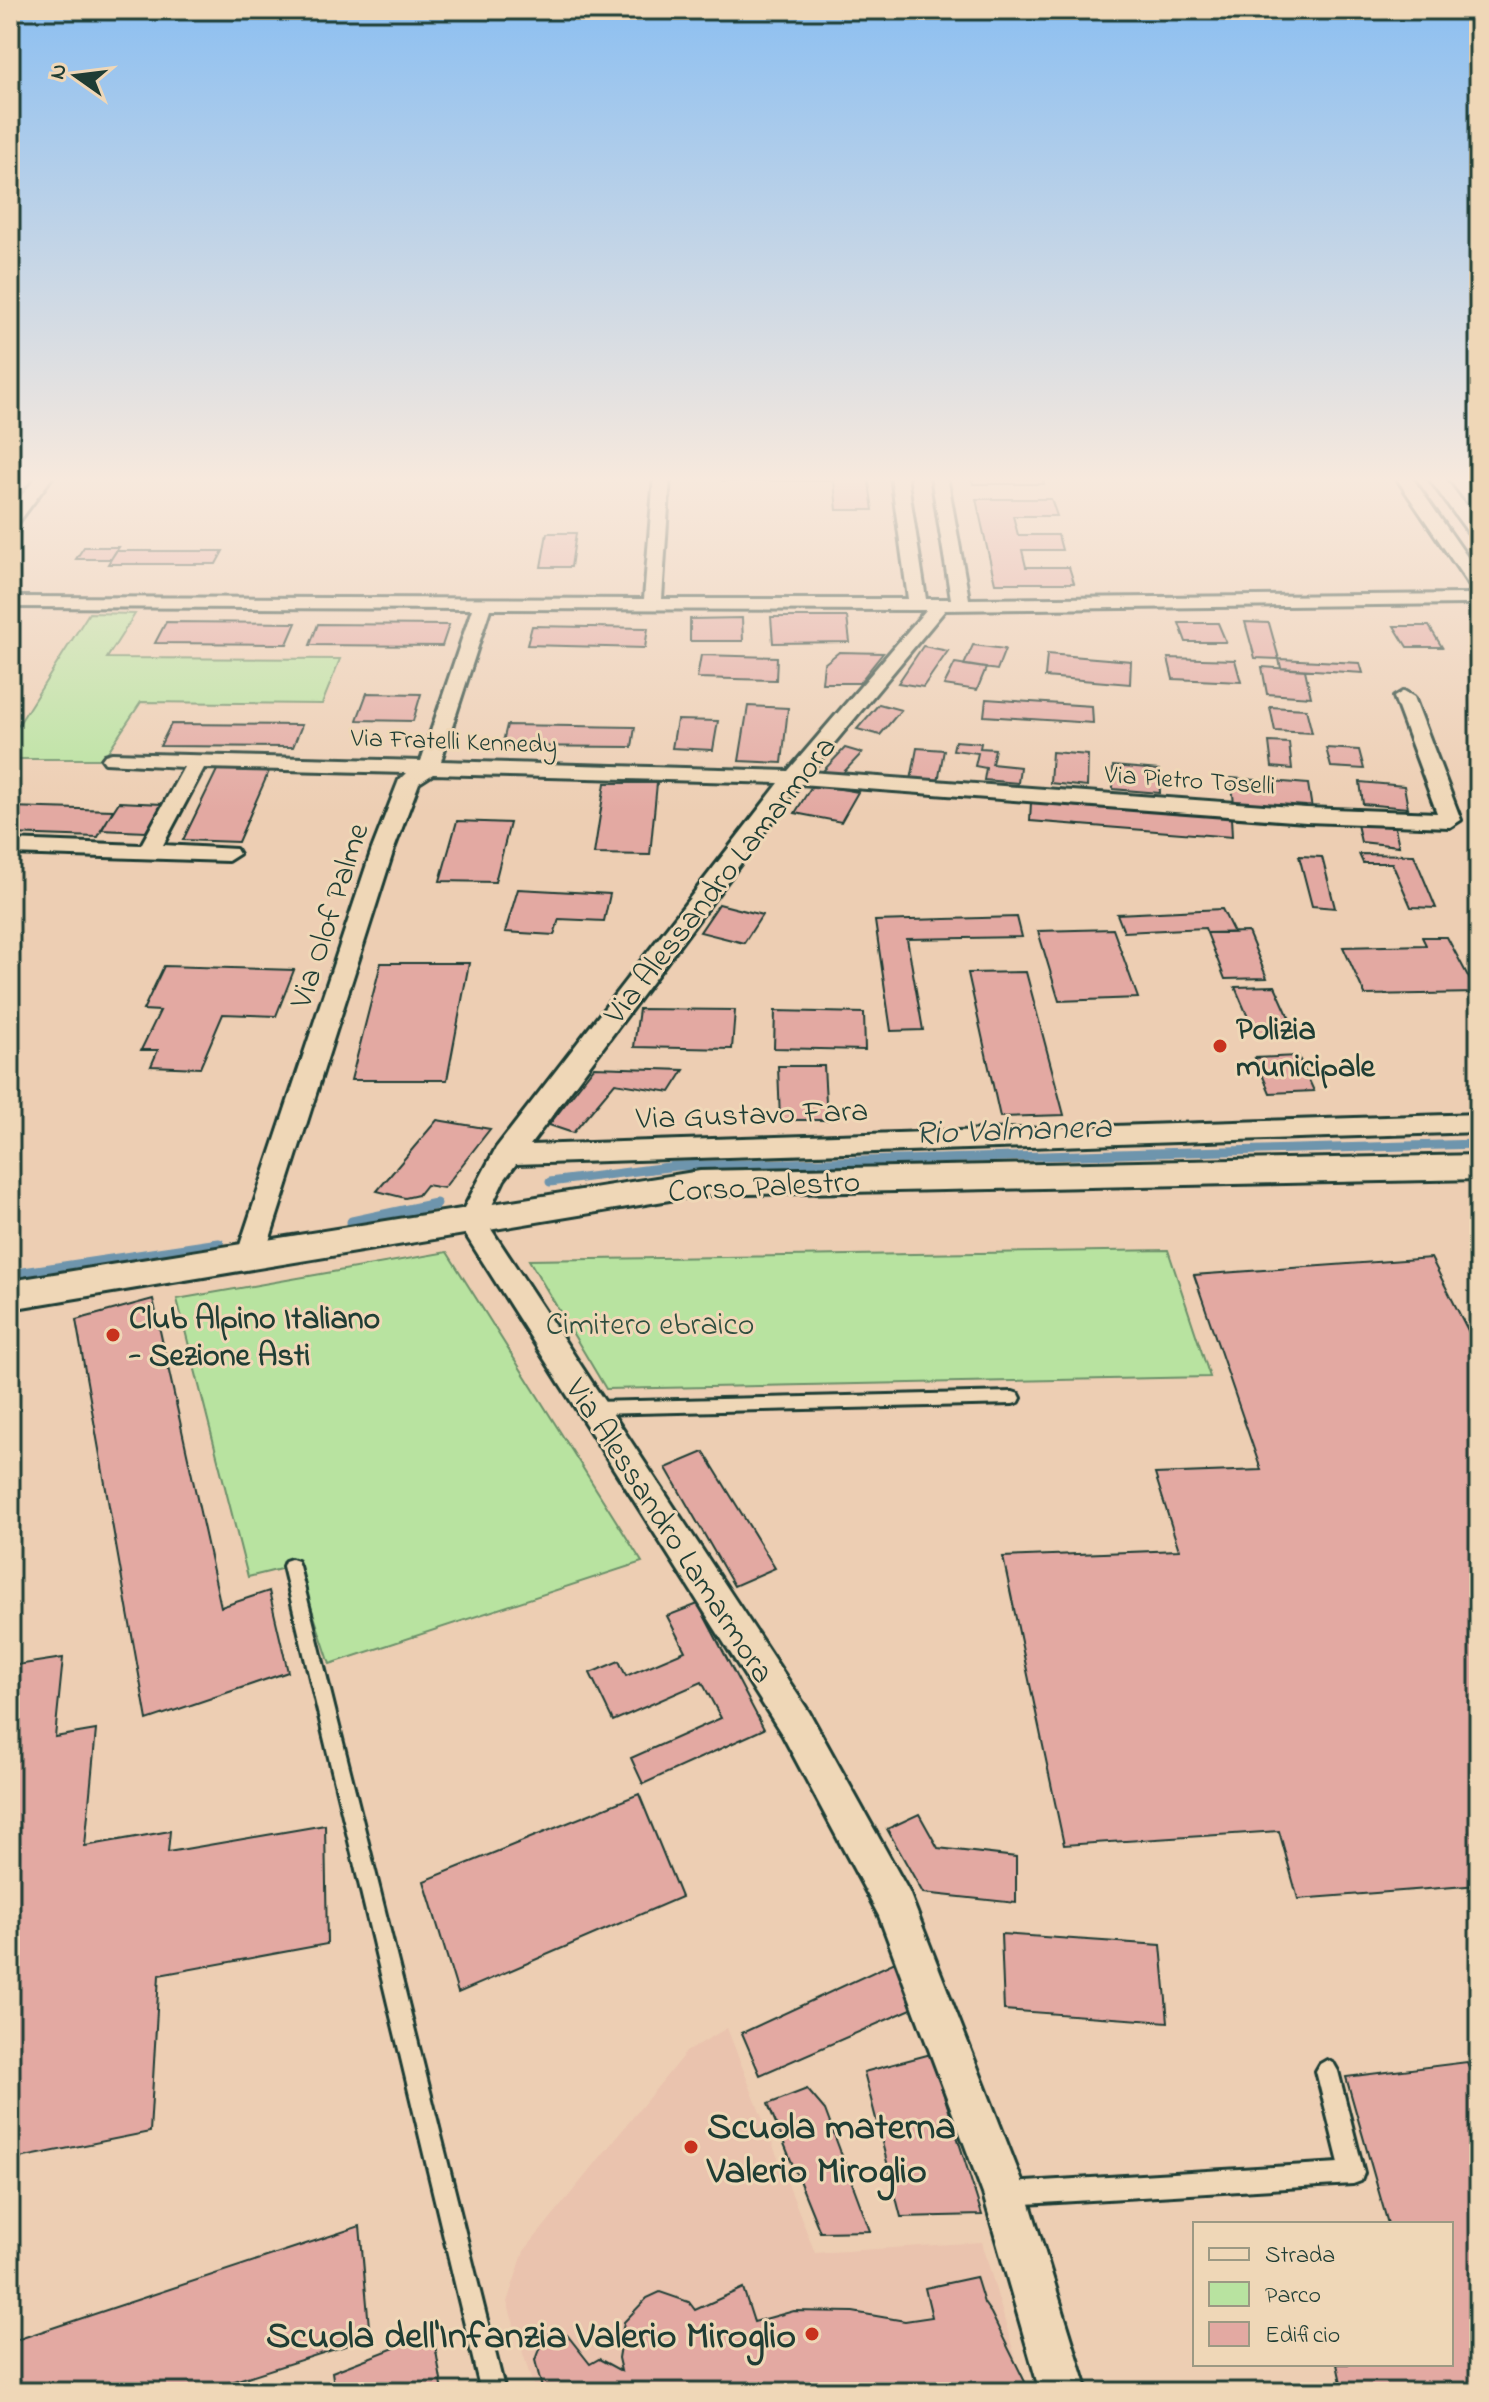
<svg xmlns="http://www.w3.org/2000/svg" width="1489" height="2402" viewBox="0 0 1489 2402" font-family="'Indie Flower',sans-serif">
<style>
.built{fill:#eac3ae}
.green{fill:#b8e3a0;stroke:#6c906a;stroke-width:2}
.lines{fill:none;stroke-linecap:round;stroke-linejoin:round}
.stream-far1{stroke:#6e95ad;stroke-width:9}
.stream{stroke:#6e95ad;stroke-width:11}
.building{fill:#e3a9a2;stroke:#1f3d34;stroke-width:2}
.service-casing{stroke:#1f3d34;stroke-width:6}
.minor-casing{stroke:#1f3d34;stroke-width:6}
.tertiary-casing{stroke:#1f3d34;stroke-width:6}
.service{fill:#efd7b7;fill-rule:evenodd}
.minor{fill:#efd7b7;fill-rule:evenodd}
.tertiary{fill:#efd7b7;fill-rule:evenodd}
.poi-dot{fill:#c8321e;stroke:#efd7b7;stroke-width:3}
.labels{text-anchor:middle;stroke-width:6;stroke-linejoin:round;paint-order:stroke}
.far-street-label{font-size:26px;fill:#1f3d34;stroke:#efd7b7}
.street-label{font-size:32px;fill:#1f3d34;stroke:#efd7b7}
.poi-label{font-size:32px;font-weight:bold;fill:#1f3d34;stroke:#efd7b7;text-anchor:start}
.park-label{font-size:32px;fill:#2e4e3f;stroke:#efd7b7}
.water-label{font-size:34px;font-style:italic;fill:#2c4c48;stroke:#efd7b7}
.near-poi-label{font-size:38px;font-weight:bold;fill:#1f3d34;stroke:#efd7b7;text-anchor:start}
</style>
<rect width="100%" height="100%" fill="#edceb3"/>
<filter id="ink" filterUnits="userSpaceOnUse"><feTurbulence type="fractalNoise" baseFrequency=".0125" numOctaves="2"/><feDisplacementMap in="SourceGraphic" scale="16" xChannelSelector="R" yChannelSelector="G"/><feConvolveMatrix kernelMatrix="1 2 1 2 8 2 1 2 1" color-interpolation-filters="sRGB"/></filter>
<g filter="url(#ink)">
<path class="built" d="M727 2028 815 2253 982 2242 1021 2377 1030 2392H535L507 2302 524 2251 686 2052Z"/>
<path class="green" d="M89 613 135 614 107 658 340 659 322 704 141 702 103 759H10V738Z
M1168 1250 1210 1377 606 1389 529 1260Z
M447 1252 642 1562 330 1664 297 1565 248 1577 177 1299Z"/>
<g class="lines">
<path class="stream-far1" d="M550 1182 676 1166 1479 1144"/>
<path class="stream" d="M352 1222 436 1204
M10 1275 219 1244"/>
</g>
<path class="building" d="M722 476H868L873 510H837L834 481H722Z
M971 476H1042L1044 484H973Z
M976 499H1051L1057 516H1013L1018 535H1058L1062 550H1022L1026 567H1069L1074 583H995Z
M547 533H576L571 567H541Z
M84 547H119L111 559H76Z
M116 551H223L216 564H108Z
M771 617H847L850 642 773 643Z
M742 618 743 641H690V619Z
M166 622 296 623 287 644 155 643Z
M1245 622 1269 623 1279 659 1255 658Z
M1179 623H1218L1226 642H1186Z
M318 624 449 625 442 646 310 645Z
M532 626 648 628 645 648 527 645Z
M1394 626H1429L1442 647H1407Z
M973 645 1005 649 997 670 964 665Z
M923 646 948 651 923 687 898 683Z
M839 652 883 653 859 683H822L824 664Z
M1047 654 1131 661 1130 684 1045 677Z
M701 655 777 657 776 680 697 678Z
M1168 658 1235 660 1241 682 1173 679Z
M1279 659 1360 663 1363 673 1281 668Z
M955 663 986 668 977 690 944 685Z
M1262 667 1305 670 1311 697 1267 694Z
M367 693 421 694 413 721 357 720Z
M986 699 1092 706 1093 723 984 716Z
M879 704 901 710 880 735 857 729Z
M748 706 788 708 782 763 739 761Z
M1270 707 1306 709 1312 733 1275 731Z
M677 720 718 721 713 750 672 748Z
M171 724 302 725 293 747 160 746Z
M507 725 635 727 632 747 502 746Z
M955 741 981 743 980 748 995 749 992 764 1020 767 1018 783 984 780 986 768 975 766 978 753 953 750Z
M1269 742 1289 743 1292 769 1272 767Z
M845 748 862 753 839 777 822 772Z
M917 748 944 750 938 782 911 780Z
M1326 748 1359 750 1364 769 1331 767Z
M1052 752 1088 755 1087 787 1050 783Z
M1113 766 1159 770 1160 793 1113 789Z
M218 768 270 769 238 842 183 840Z
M1231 778 1308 784 1312 809 1234 803Z
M1360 782 1404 786 1408 808 1363 804Z
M605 783H657L650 855 594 854Z
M813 784 858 792 841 822 795 813Z
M119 802 162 804 146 832 101 830Z
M1031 802 1231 817 1232 837 1030 821Z
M10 807 113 810 98 837 10 834Z
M1356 820 1394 823 1399 846 1361 842Z
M457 821 510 823 495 882 440 881Z
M1359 854 1414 855 1436 908 1411 907 1392 863H1363Z
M1299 856 1322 857 1335 908 1312 906Z
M518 889 610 894 604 921 559 919 554 935 505 932Z
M719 904 762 915 744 943 700 932Z
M1222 909 1234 933H1207L1205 928 1124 932 1117 914Z
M1017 917 1022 937 907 939 923 1030 891 1031 875 921Z
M1113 929 1138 998 1059 1001 1038 931Z
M1248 932 1267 978 1225 979 1207 933Z
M1422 937H1447L1477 993 1365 995 1343 947 1426 945Z
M381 963H469L447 1080H351Z
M164 966 294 970 276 1016 223 1014 200 1068 151 1066 158 1050H141L160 1011 143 1010Z
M1026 972 1064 1115 1000 1117 968 973Z
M1275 986 1297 1035 1256 1036 1235 987Z
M639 1009 735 1010 732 1049 634 1047Z
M775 1011 864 1013 865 1050 774 1048Z
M1298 1056 1314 1091 1270 1093 1255 1058Z
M778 1066H824L827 1120H780Z
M594 1067 684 1070 670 1092 615 1083 573 1133 549 1125Z
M437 1120 490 1129 444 1188 426 1185 418 1195 405 1198 377 1191Z
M1431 1258 1479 1352V1885L1298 1899 1279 1831 1064 1845 1003 1557 1179 1550 1155 1474 1261 1470 1194 1275Z
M153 1299 221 1607 269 1591 288 1672 147 1720 76 1320Z
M704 1452 775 1568 734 1586 666 1468Z
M698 1604 764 1729 643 1784 631 1758 721 1718 702 1682 613 1721 590 1673 619 1661 626 1676 685 1651 667 1616Z
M63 1658 55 1737 96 1730 85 1846 170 1831 168 1852 325 1825 327 1944 159 1975 150 2132 14 2159 10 2194V1666Z
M639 1794 681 1897 458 1993 424 1881Z
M919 1814 938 1848 1016 1857V1903L923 1893 887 1829Z
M1001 1934 1161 1945 1168 2022 1004 2010Z
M895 1962 916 2007 760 2075 742 2033Z
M931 2054 982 2215 901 2217 864 2072Z
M1467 2062 1479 2092V2392H1343L1337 2364H1451V2224H1388L1346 2077Z
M807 2089 825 2110 870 2231 820 2232 768 2104Z
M360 2226 370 2338 200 2392H10V2342Z
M976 2277 984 2303 991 2313 1030 2392H543L535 2360 542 2341 551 2333 567 2335 590 2364 599 2359 621 2371 618 2358 624 2322 647 2298 660 2292 689 2302 695 2310 743 2288 754 2322 794 2311 853 2312 905 2321 932 2317 925 2288Z
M433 2333 443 2392H335L332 2372Z"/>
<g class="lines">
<defs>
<path id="service" d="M1013 1392 1019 1394 1021 1398 1019 1402 1013 1404 594 1414 588 1412 586 1408 588 1404 594 1402Z
M291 1559 297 1561 299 1566 505 2392H481L283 1566 285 1561Z
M1327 2060 1334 2064 1338 2071 1364 2173 1361 2181 1353 2184 1009 2205 1001 2202 998 2194 1001 2186 1009 2183 1339 2163 1316 2071 1320 2064Z"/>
<path id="minor" d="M37 476H53L16 526 10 527V511Z
M654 476H670L662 599H908L891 476H907L926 599H951L931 476H947L969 599 1468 594 1477 599 1468 604 945 610 810 772 1306 808 1437 813 1394 697 1404 691 1414 697 1461 820 1450 827 1306 822 800 784 530 1145 1479 1114V1132L516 1164 504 1180 485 1220 809 1712 909 1892 1027 2194 1088 2392H1040L983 2194 879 1916 783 1736 457 1221 496 1148 779 783 433 774 419 783 394 849 264 1257 260 1264 250 1268 240 1264 236 1257 372 849 399 780 406 773 204 768 163 845 236 849 239 854 228 861 10 854V840L141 845 184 767 105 763 102 759 105 755 112 753 421 761 472 609 10 607V597L644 599ZM490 609 918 610H926L788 771 441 761Z
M1395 476H1411L1479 574V585H1469Z
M1427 476H1443L1479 523V540L1473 539Z"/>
<path id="tertiary" d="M1479 1155V1179L700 1195 10 1309V1281L700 1171Z"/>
</defs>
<use href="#service" class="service-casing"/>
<use href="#minor" class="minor-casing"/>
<use href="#tertiary" class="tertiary-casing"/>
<use href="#service" class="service"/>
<use href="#minor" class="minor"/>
<use href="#tertiary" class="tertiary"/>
</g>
</g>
<linearGradient id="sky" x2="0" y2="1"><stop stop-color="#8cbff1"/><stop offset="0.59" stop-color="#f7e9dd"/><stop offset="1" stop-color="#f7e9dd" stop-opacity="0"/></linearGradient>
<rect width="1489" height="812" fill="url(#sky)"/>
<g class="poi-dot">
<circle cx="1220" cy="1046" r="8"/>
<circle cx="113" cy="1335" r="8"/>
<circle cx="691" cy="2147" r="8"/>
<circle cx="812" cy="2334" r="8"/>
</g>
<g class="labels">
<g class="far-street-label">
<text transform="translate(454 740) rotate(2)" y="9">Via Fratelli Kennedy</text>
<text transform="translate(1190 779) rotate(4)" y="9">Via Pietro Toselli</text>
</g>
<g class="street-label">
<text transform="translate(719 879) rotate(-52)" y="11">Via Alessandro Lamarmora</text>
<text transform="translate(328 915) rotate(-72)" y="11">Via Olof Palme</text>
<text transform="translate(752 1113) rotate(-2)" y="11">Via Gustavo Fara</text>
<text transform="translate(764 1185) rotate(-3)" y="11">Corso Palestro</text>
<text transform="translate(671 1530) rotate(57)" y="11">Via Alessandro Lamarmora</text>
</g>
<g class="poi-label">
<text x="1236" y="1039">Polizia<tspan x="1236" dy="37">municipale</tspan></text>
<text x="129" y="1328">Club Alpino Italiano<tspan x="129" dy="37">- Sezione Asti</tspan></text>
</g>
<g class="park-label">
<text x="650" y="1334">Cimitero ebraico</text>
</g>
<g class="water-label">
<text transform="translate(1013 1128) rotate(-2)" y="12">Rio Valmanera</text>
</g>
<g class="near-poi-label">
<text x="707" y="2138">Scuola materna<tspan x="707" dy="44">Valerio Miroglio</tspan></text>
<text x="796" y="2347" text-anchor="end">Scuola dell'Infanzia Valerio Miroglio</text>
</g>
</g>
<rect width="1489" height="2402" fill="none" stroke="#efd7b7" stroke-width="40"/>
<rect x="20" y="20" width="1449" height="2362" fill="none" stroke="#1f3d34" stroke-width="3" filter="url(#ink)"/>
<rect x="1193" y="2222" width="260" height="144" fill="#efd7b7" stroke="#9c9983" stroke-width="2"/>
<rect x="1209" y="2248" width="40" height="12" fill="#efd7b7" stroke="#9c9983" stroke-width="2"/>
<text x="1265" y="2262" font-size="24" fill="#1f3d34">Strada</text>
<rect x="1209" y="2282" width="40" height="24" fill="#b8e3a0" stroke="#9c9983" stroke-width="2"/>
<text x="1265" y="2302" font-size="24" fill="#1f3d34">Parco</text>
<rect x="1209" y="2322" width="40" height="24" fill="#e3a9a2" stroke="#9c9983" stroke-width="2"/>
<text x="1265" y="2342" font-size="24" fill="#1f3d34">Edificio</text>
<g transform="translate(76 76) rotate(284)" stroke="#efd7b7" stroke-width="6" paint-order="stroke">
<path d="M0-6L14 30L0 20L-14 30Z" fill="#1f3d34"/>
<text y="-12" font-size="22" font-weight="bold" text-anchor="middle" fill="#1f3d34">N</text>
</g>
</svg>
